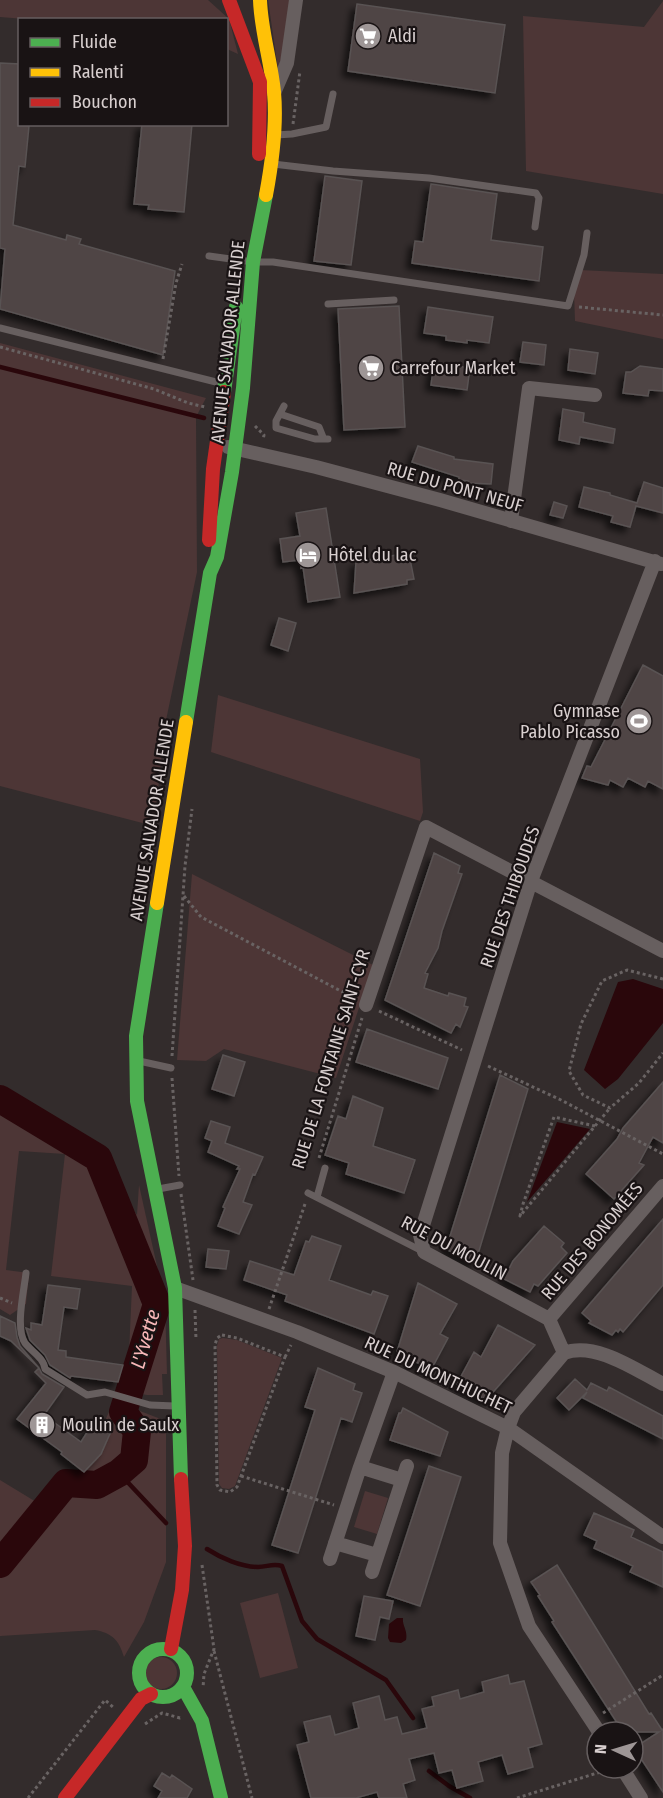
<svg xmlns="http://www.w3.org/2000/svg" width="663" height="1798" viewBox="0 0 663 1798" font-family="'Fira Sans Condensed',sans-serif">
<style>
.green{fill:#4d3636}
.water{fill:#2a070b}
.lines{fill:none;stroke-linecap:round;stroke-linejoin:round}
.stream{stroke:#2a070b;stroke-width:4.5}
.river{stroke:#2a070b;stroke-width:28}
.building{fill:#504445;stroke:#595353;stroke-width:1.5;filter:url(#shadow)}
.path{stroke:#696363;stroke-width:3;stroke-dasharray:3 3;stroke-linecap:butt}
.lane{stroke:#675f5f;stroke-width:7}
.street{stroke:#675f5f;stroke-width:14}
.fast{stroke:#4caf50;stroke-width:14}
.slow{stroke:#ffc107;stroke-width:14}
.jam{stroke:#c62828;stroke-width:14}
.labels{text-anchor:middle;stroke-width:4.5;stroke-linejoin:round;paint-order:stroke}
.poi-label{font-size:18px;fill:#d8cfcf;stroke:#191314;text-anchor:start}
.street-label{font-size:18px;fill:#d8cfcf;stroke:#191314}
.water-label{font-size:20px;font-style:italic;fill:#f7b7b8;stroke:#191314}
</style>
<defs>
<filter id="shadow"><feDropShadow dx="-5.5" dy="5.5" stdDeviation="3" flood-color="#0009"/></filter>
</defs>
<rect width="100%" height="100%" fill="#332c2c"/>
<path class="green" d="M0 0H208L229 19 238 54 227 49 226 20H37L0 17Z
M268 0H292L285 53 278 69Z
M663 1V194L526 171 523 16 644 27Z
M580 270 663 274V339L575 321 574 292Z
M0 343 206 398 196 417 197 572 165 725 154 826 0 786Z
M218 695 420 759 423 812 420 821 211 752Z
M192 874 373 965 336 1078 224 1049 206 1061 177 1060Z
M0 1088 80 1141 137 1215 139 1185 165 1302 167 1374H162L163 1395H147L118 1390 129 1353 132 1286 51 1276 65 1154 19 1151 6 1270 29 1273 26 1304 10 1315 0 1309Z
M223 1338 237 1340 282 1358 235 1486 229 1489 222 1488 219 1484 217 1346 219 1339Z
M114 1401 166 1421V1562L144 1622 124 1657C119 1640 112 1633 95 1630L0 1636V1480L51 1511 81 1473Z
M365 1491 388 1498 377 1534 354 1527Z
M278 1593 298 1668 260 1678 240 1603Z
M145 1673a16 16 0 1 1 32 0a16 16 0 1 1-32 0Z"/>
<path class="water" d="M633 979 663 989V1023L618 1079 605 1089 584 1070 618 982Z
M557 1122 590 1129 527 1202Z
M397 1618H403C402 1626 408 1630 406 1640L401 1643 390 1642 388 1638 389 1624Z"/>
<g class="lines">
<path class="stream" d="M0 367 204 418
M119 1473 166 1523
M207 1549C221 1558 241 1567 258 1567 267 1567 273 1563 282 1566L302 1621 317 1639 386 1680 413 1718
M429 1771 449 1786 470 1798"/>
<path class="river" d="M0 1099 98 1158 157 1304 123 1412 137 1431 134 1460 119 1473 97 1485 66 1483 0 1564"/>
</g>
<path class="building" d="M357 4 505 25 495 93 348 71Z
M0 63 20 64V124L29 126 25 167 19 166 13 225 66 240 67 235 81 239 79 244 175 271 163 355 0 309 5 249 0 248Z
M142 124H192L184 212 148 209 149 205 134 204Z
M325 176 362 181 351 265 314 261Z
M431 184 497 194 491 240 543 247 539 281 412 263 415 241 423 242Z
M399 306 405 427 344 430 338 309Z
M428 307 493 317 489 343 467 340V343L446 340V336L424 333Z
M523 342 546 345 544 365 520 362Z
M570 349 598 353 595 374 568 370Z
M434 363 470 368 467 390 431 385Z
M640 366 663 369V391L649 390 648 396 623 393 626 372H631Z
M563 409 584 413 583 422 615 429 613 443 580 437 579 444 559 440Z
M418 446 454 457V459L493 464 491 484 468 483V481L459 480V477L412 462Z
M644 482 663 488V513L636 506 630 527 611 522 613 516 579 507 584 487 610 493V495L637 503Z
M554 502 567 506 563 518 550 515Z
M326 508 340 597 308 602 303 567 301 568 300 560 283 562 280 539 300 536 296 513Z
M403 554V560L410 559 414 579 407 580V584L354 593 356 562Z
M279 618 296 623 288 651 271 645Z
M643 665 663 676V789L648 781 645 787 628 778 623 787 610 780 608 785 582 778 587 766 591 767Z
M434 853 460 866 458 873 462 874 442 931 438 948 425 973 428 974 424 988 448 996 449 993 466 998 464 1006 468 1007 460 1027 456 1024 451 1033 385 1000Z
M367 1029 448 1058 438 1089 356 1062Z
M223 1055 245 1062 234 1096 212 1089Z
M500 1075 528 1089 475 1264 446 1249Z
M663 1082V1143L653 1137 639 1163 644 1165 614 1199 586 1174 617 1139 623 1128Z
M353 1096 383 1108 373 1146 415 1160 404 1193 346 1174 349 1163 325 1155 338 1116 346 1119Z
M211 1121 230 1127 225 1143 263 1157 255 1175 253 1174 243 1202 252 1205 239 1234 218 1226 225 1208 223 1207 240 1169H237L239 1166 208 1152 212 1141 205 1138Z
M663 1219V1285L623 1332 620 1329 618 1332 616 1330 612 1335 589 1323 591 1321 582 1313Z
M544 1226 564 1243 561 1247 567 1253 538 1286 534 1284 530 1292 504 1279 513 1261Z
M312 1236 341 1246 329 1280 371 1295 373 1291 388 1296 374 1334 285 1301 287 1295 244 1280 250 1261 294 1275 306 1241 309 1242Z
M208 1249 229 1251 226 1269 206 1267Z
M418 1283 457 1304 440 1334 448 1338 431 1370 397 1352Z
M48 1285 80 1289 77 1309 64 1307 58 1350 66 1351V1357L123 1365 118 1382 71 1376 70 1378 50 1365 45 1355 30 1340 26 1328 31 1330V1323L42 1325Z
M0 1316 15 1323 17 1337 20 1346 39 1368 11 1341 0 1336Z
M498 1325 535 1345 486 1400 457 1384 474 1352 481 1357Z
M39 1368 42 1374 64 1387 44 1415 81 1442 96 1418 112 1429 101 1454 84 1472 61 1454 62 1452 17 1419 46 1383 35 1372Z
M318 1368 355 1384 353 1390 362 1393 352 1422 341 1418 298 1553 272 1545 315 1410 305 1407Z
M575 1379 587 1390 591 1383 607 1391 609 1387 663 1416V1439L583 1398 587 1392 569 1410 557 1398Z
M403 1408 448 1432 440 1456 390 1440 399 1413H401Z
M429 1466 461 1477 420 1606 387 1595Z
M594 1513 634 1530 631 1537 663 1552V1587L630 1572 633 1566 594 1548 597 1541 584 1535Z
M557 1565 649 1714 651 1713 662 1730 663 1729V1792L634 1748 659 1732H623L552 1622 554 1621 538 1596 540 1595 531 1582Z
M364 1596 393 1601 389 1619 380 1617 375 1640 356 1636Z
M508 1675 510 1684 524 1681 542 1744 528 1748 533 1767 508 1774 502 1755 478 1762 483 1781 457 1788 452 1770 439 1773 434 1753 409 1759 415 1780 403 1784 407 1798H379L377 1792 356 1798H311L297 1745 309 1742 304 1722 330 1716 335 1735 359 1728 353 1703 379 1696 385 1720 397 1717 402 1734 427 1728 422 1709 434 1706 432 1697 458 1690 460 1699 484 1692 482 1682Z
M162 1773 170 1778 172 1775 192 1789 187 1798H158L162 1791 154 1786Z"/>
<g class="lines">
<path class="path" d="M293 124 300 71
M579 307 663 315
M0 347 154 389 188 403 205 407
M163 359 176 283 182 264
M255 426 264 435 263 440
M184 896 201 917 354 998
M663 979 627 970 602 981 581 1024 569 1071 583 1095 610 1108 639 1083 663 1053
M379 1011 462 1050
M172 1056 185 866 192 809
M488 1066 561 1100 663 1154
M172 1078 179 1176
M595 1126 554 1117 523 1204 520 1216 610 1108
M319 1158 362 1018
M181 1194 193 1280
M0 1298 12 1303
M269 1309 305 1204
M195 1310 196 1340
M222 1335 237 1338 285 1357 237 1487 230 1492 220 1490 217 1485 215 1345 217 1338Z
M285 1357 291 1345
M241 1476 334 1505
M202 1565 214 1649 204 1674 203 1688
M214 1651 252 1798
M603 1713 663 1675
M145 1724 162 1713 180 1718 182 1717
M28 1798 105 1700 114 1708
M517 1798 610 1769"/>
<path class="lane" d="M276 135 292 134 326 127 333 94
M273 164 333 171 429 178 536 193 539 198 535 227
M209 256 253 262H273L568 306 584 255 587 233
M328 304 394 300
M0 328 224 384
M284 406 276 421V428L315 439H328
M280 414 319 427 323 437
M139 1061 171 1068
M158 1189 180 1185
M308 1193 424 1252
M317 1197 325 1168
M26 1273C24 1291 15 1328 25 1343 32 1352 44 1358 45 1369L87 1395 105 1392 150 1405 175 1406"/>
<path class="street" d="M274 93 287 63 296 0
M228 447 316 467 440 500 661 564
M511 521 529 388 595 395
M366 1005 426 827 663 951
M175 1288 297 1332 394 1372 508 1428 663 1537
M549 1319 663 1186
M564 1353 549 1319 424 1252 420 1235 531 881 655 561
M360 1467 402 1480
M335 1543 377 1555
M330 1559 360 1467 394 1372
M372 1572 407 1466
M599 1732 529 1626 500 1543 502 1453 508 1428 514 1412 564 1353C595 1341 636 1370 663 1384
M622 1768 641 1798"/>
<path class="fast" d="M224 392 236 307
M186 722 210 573 217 557 232 472 243 388 253 262 266 195
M157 903 136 1036 137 1101 175 1288 181 1479
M139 1673a24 24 0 1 1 48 0a24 24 0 1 1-48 0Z
M183 1687 202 1721 221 1798"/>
<path class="slow" d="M260 0C261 31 271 61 274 92 277 125 272 163 266 195
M157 903 186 722"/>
<path class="jam" d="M229 0 260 82 259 154
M209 540 213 469 224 392
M171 1649 182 1590 185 1546 181 1479
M65 1798 141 1699 151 1694"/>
</g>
<defs>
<symbol id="supermarket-disc" viewBox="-11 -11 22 22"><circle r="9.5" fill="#9e9696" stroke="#191314"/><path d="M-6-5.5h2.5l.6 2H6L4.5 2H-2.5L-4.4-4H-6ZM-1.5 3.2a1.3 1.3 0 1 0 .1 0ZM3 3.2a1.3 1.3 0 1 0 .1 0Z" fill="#fff"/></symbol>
<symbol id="hotel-disc" viewBox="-11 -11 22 22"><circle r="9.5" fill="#9e9696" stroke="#191314"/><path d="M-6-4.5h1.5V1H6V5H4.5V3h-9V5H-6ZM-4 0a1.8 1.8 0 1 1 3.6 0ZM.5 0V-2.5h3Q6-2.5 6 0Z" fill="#fff"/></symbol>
<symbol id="stadium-disc" viewBox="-11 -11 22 22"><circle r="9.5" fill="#9e9696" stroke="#191314"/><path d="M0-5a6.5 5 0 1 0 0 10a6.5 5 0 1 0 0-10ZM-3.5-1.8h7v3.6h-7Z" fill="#fff"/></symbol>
<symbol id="building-disc" viewBox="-11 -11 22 22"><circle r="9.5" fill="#9e9696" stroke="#191314"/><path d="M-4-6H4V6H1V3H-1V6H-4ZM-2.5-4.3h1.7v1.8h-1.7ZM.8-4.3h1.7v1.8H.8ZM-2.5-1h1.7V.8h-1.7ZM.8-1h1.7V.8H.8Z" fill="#fff"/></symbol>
</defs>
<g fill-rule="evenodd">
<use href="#supermarket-disc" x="353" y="21" width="30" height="30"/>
<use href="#supermarket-disc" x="356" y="353" width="30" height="30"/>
<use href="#hotel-disc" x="293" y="540" width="30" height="30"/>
<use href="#stadium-disc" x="624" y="706" width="30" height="30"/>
<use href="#building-disc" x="27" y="1410" width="30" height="30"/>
</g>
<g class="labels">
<g class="poi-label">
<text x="388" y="42">Aldi</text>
<text x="391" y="374">Carrefour Market</text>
<text x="328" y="561">Hôtel du lac</text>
<text x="620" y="717" text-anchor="end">Gymnase<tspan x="620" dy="21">Pablo Picasso</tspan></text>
<text x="62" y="1431">Moulin de Saulx</text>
</g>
<g class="street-label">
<text transform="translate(228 342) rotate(-84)" y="6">AVENUE SALVADOR ALLENDE</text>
<text transform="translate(455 487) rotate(16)" y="6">RUE DU PONT NEUF</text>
<text transform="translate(152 820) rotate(-81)" y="6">AVENUE SALVADOR ALLENDE</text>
<text transform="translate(510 897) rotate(-71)" y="6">RUE DES THIBOUDES</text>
<text transform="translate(331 1059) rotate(-73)" y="6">RUE DE LA FONTAINE SAINT-CYR</text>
<text transform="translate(592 1241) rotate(-50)" y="6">RUE DES BONOMÉES</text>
<text transform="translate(454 1248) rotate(28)" y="6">RUE DU MOULIN</text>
<text transform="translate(438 1375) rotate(25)" y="6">RUE DU MONTHUCHET</text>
</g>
<g class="water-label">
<text transform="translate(145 1339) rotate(-74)" y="7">L'Yvette</text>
</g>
</g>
<rect x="18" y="18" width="210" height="108" fill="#191314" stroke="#655e5f" stroke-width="1.5"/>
<rect x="30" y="38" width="30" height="9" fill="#4caf50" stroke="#655e5f" stroke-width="1.5"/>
<text x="72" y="48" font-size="18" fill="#d8cfcf">Fluide</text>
<rect x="30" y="68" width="30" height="9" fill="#ffc107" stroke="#655e5f" stroke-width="1.5"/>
<text x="72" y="78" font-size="18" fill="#d8cfcf">Ralenti</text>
<rect x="30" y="98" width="30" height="9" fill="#c62828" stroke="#655e5f" stroke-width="1.5"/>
<text x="72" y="108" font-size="18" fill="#d8cfcf">Bouchon</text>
<g transform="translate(615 1750) rotate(274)"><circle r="28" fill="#191314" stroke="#655e5f" stroke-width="1.5"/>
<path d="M0-4.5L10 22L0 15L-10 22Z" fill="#9e9696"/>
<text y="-9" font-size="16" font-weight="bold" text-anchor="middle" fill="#d8cfcf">N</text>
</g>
</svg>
